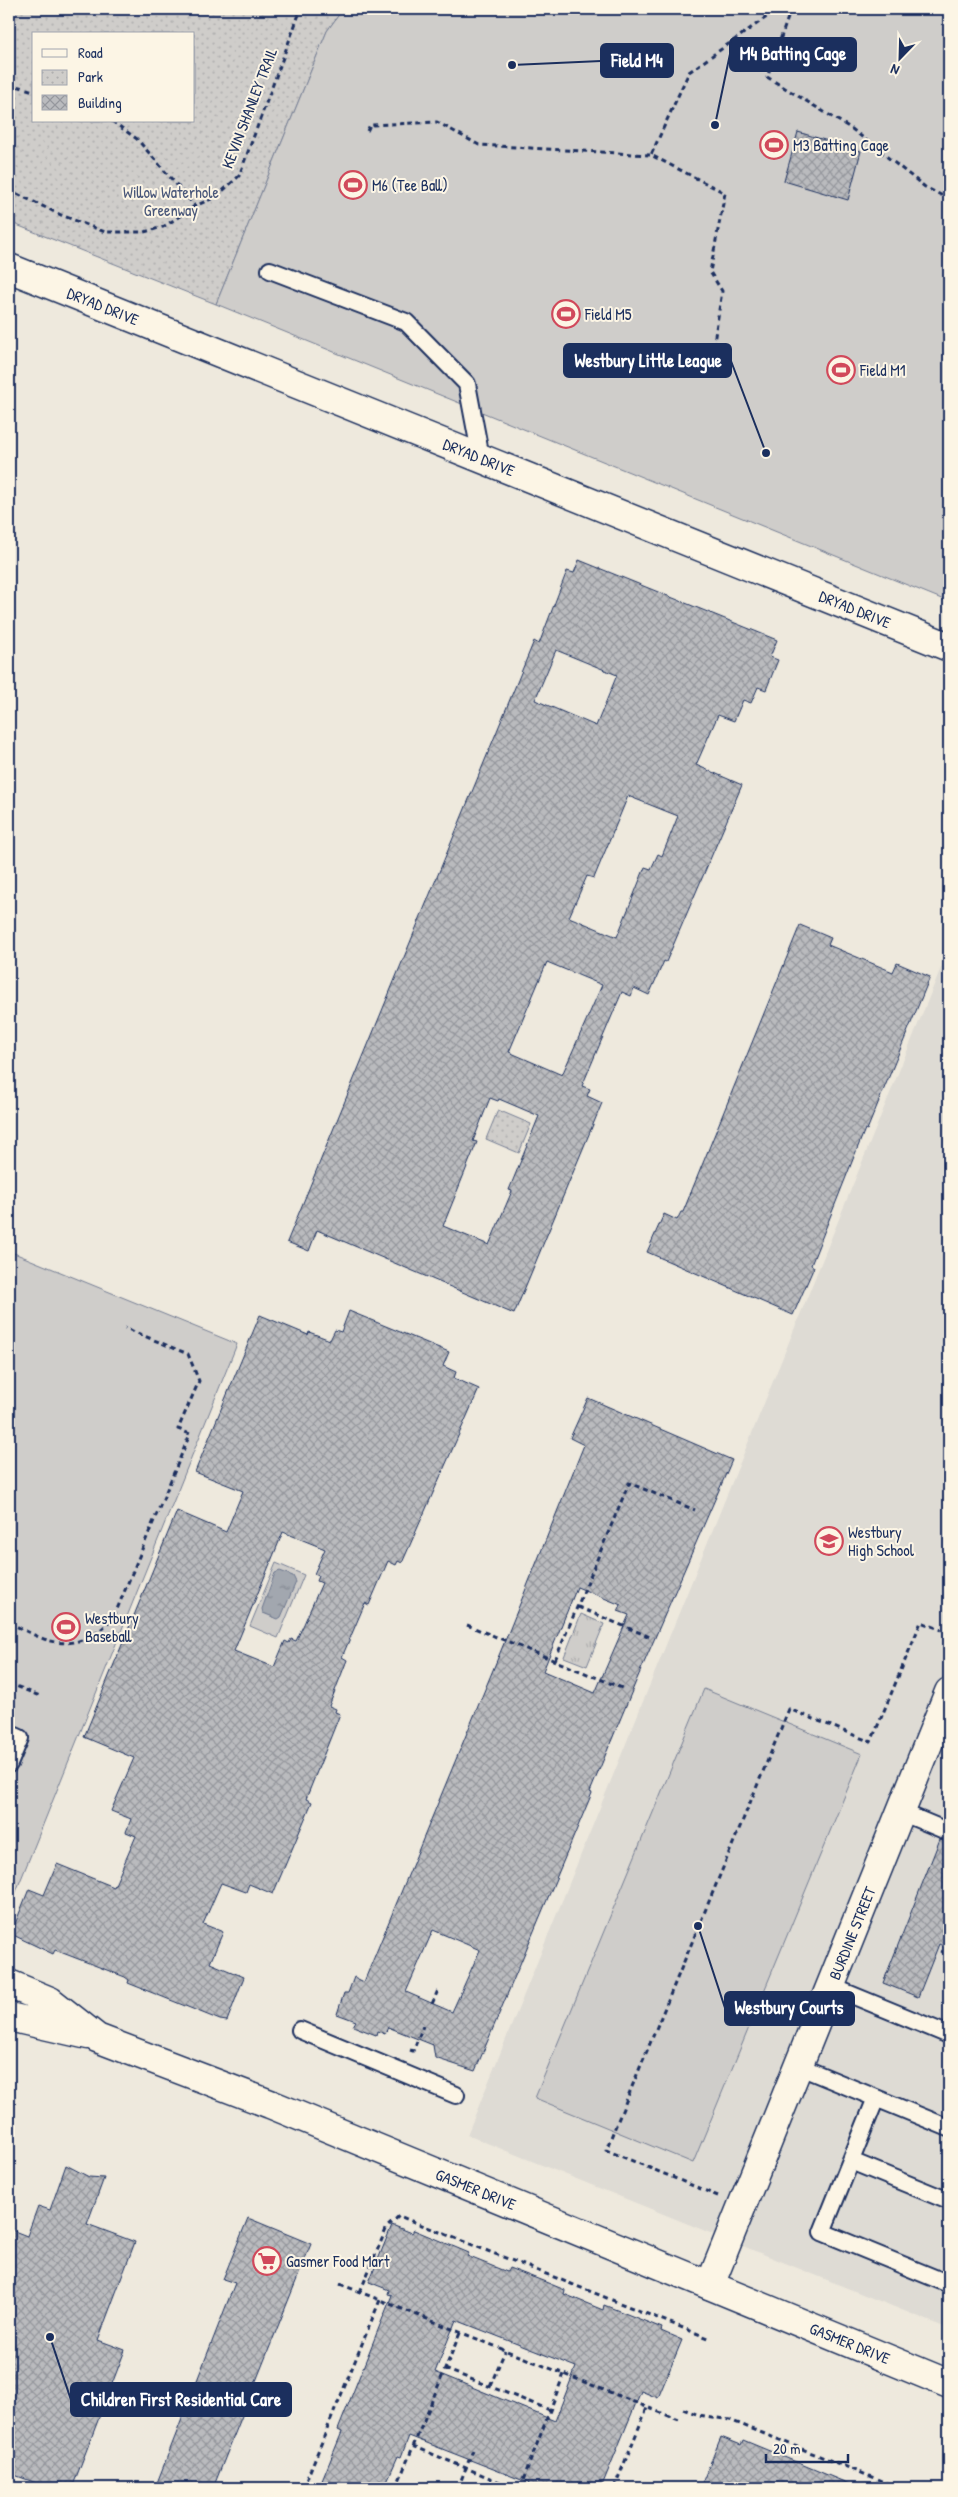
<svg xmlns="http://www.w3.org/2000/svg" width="958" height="2497" viewBox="0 0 958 2497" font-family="'Patrick Hand',sans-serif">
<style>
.built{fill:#dedbd4}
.grass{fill:url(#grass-tufts);stroke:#757e94}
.park{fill:url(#park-dots);stroke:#757e94;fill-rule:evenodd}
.garden{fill:#cfcdca;stroke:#757e94}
.water{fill:url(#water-ripples);stroke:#6c778f}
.building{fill:url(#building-cross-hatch);stroke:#1b2f5e;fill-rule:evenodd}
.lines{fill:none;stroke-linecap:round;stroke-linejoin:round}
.lane-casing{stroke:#1b2f5e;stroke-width:20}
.street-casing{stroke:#1b2f5e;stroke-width:31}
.secondary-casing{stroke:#1b2f5e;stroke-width:31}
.path{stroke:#1b2f5e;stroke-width:3;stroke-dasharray:5 4;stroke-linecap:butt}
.lane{stroke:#fcf5e5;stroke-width:16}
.street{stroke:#fcf5e5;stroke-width:28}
.secondary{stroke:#fcf5e5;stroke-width:28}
.labels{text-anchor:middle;stroke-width:4;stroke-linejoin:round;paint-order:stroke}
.street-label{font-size:16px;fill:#1b2f5e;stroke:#fcf5e5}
.poi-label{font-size:16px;fill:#1b2f5e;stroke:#fcf5e5;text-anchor:start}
.park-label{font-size:16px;fill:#485679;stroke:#fcf5e5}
.leader{fill:none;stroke:#1b2f5e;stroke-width:2}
.callout-dot{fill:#1b2f5e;stroke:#fcf5e5;stroke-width:2}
.callout{fill:#1b2f5e;stroke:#1b2f5e;stroke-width:2}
.callout-label{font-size:18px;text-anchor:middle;font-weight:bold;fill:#fff}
</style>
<defs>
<pattern id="grass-tufts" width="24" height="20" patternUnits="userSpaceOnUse" patternTransform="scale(1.25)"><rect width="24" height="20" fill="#cfcdca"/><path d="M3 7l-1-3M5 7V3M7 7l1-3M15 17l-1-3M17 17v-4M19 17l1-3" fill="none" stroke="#b1b0b0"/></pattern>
<pattern id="park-dots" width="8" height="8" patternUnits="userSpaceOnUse" patternTransform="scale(1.25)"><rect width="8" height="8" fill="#cfcdca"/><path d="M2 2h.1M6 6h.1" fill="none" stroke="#b1b0b0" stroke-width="1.8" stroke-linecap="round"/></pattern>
<pattern id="water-ripples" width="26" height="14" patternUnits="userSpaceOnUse" patternTransform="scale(1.25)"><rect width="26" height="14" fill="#a2a7af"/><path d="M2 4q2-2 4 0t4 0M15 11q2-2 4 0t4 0" fill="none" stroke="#838892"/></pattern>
<pattern id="building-cross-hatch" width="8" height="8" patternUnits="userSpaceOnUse" patternTransform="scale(1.25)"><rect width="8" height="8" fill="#babbbe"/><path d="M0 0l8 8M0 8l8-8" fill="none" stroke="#96989e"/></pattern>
</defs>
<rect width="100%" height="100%" fill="#eee9dd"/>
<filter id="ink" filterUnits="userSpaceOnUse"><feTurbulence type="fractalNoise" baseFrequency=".02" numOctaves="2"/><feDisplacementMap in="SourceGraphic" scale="10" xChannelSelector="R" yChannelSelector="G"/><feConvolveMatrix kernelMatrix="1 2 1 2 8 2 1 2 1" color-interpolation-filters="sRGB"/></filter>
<g filter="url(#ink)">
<path class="built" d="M949 948V2329L467 2135Z"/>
<path class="grass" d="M581 1614 604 1624 587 1666 564 1657Z"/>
<path class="park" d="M9 9H343L327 31 216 304 9 222ZM34 34H194V121H34Z
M498 1110 531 1124 519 1153 486 1139Z"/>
<path class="garden" d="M343 9H949V602L216 304 327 31Z
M9 1251 237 1344 9 1909Z
M276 1563 304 1575 278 1638 250 1626Z
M704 1689 862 1754 693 2163 535 2098Z"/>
<path class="water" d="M280 1571 293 1576 296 1582 281 1617 278 1619 263 1613 262 1609 275 1573Z"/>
<path class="building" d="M798 132 861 151 848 200 784 181Z
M579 560 777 640 770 657 778 660 766 690 758 687 751 703 743 700 734 721 718 715 696 765 742 785 666 962 664 961 649 995 634 988 631 996 622 992 605 1032 582 1086 590 1089 587 1096 602 1103 514 1314 317 1230 309 1251 287 1242 534 641 539 644 567 571 574 573ZM556 650 617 675 596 726 535 700ZM628 796 678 816 662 856 658 854 651 869 645 867 617 937 569 917 587 876 594 878ZM547 962 602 985 562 1075 509 1052ZM490 1098 498 1101 499 1099 539 1116 509 1190 512 1191 489 1245 443 1226 477 1142 473 1141Z
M800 925 831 938 828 945 893 972 897 963 930 977 867 1130 865 1129 811 1265 814 1267 793 1315 647 1252 664 1214 677 1220 681 1212H683Z
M349 1311 449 1352 443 1366 456 1372 454 1378 479 1389 402 1563 398 1561 396 1565 388 1561 369 1605 365 1603 342 1657 347 1660 329 1706 336 1709 335 1712 340 1714 306 1799 312 1802 273 1894 249 1884 246 1892 221 1883 203 1924 223 1932 210 1963 244 1977 227 2021 220 2020 128 1983 129 1980 125 1977 55 1950 53 1954 11 1934 29 1889 44 1895 57 1864 114 1887 136 1836 126 1832 131 1819 111 1811 134 1758 84 1737 177 1511 226 1532 243 1491 195 1472 260 1315 308 1335 309 1332 330 1340 335 1330 341 1332ZM283 1532 325 1549 314 1574 319 1576 317 1581 322 1583 304 1624 296 1641 291 1639 289 1643 285 1641 274 1667 234 1651Z
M588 1398 732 1460 637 1679 590 1792 592 1793 475 2071 435 2058 433 2045 388 2027 385 2034 377 2031 376 2035 353 2026 356 2021 337 2014 344 1993H348L354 1977 364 1982 507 1636 584 1445 570 1438ZM577 1587 621 1605 618 1611 629 1615 595 1693 543 1671ZM433 1930 480 1950 452 2012 406 1992Z
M940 1839 949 1842V1949L939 1944 918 1997 883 1983Z
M66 2165 89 2177 104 2178 87 2224 135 2242 98 2340 125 2350 72 2488H50L9 2473V2229L27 2236 38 2206 50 2210Z
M248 2218 311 2244 213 2488H155L235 2283 223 2279Z
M392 2225 412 2233 414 2230 469 2253 467 2256 507 2272 509 2268 543 2281 565 2290 564 2294 603 2310 604 2305 637 2318 662 2328 661 2331 682 2340 658 2398 641 2391 601 2488H527L529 2483 409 2436 401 2457 398 2456 384 2488H319L342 2432 338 2430 392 2295 388 2294 389 2290 369 2282ZM456 2320 576 2367 555 2421 435 2372Z
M721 2437 741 2445 743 2440 859 2488H700Z"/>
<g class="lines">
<defs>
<path id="lane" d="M270 270 406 322 467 384 481 458
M9 1733 20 1738 9 1764
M901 1812 949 1832
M830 1986 949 2035
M300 2030 456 2095
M798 2066 949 2128
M876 2098 822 2232 949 2284
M851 2161 949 2201"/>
<path id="street" d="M9 268 949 647
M710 2285 949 1692"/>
<path id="secondary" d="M9 1984 50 2001 97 2038 270 2104 949 2384
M9 2017 88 2035"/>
</defs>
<use href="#lane" class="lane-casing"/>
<use href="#street" class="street-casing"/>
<use href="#secondary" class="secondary-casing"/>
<path class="path" d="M791 9 767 77 852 129 925 187 949 199
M9 84 34 91
M112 121 137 139 195 206
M367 131 370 125 437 122 479 145 651 155
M9 190 61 215 105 232H144L163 227 195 206 216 197 239 176 301 9
M712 355 722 291 710 272 725 193 651 155 689 72 778 9
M578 1607 650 1637
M9 1623C23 1629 41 1640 56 1642 81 1646 102 1633 115 1614L190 1434 178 1429 199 1381 188 1354 125 1328
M467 1625 622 1688
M555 1660 629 1483 695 1510
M9 1683 42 1697
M940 1951 949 1954
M432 2004 439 1988
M410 2050 413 2051 423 2026
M718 2196 606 2150 614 2130 789 1709 871 1742 921 1622 942 1630
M340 2284 679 2420
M360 2292 387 2227 399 2216 711 2339
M445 2369 550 2410
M490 2386 505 2351
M683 2409 699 2415 730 2420 899 2488
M413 2446 514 2488
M303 2488 380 2300
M396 2488 460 2333
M458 2488 473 2450
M520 2488 564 2374
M614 2488 647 2408"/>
<use href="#lane" class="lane"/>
<use href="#street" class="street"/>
<use href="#secondary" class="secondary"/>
</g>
</g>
<defs>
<symbol id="stadium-ring" viewBox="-11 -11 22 22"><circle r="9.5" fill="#fcf5e5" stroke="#d1495b" stroke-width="1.5"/><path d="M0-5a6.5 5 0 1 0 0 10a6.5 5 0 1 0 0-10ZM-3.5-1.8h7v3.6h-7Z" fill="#d1495b"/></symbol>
<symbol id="school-ring" viewBox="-11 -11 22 22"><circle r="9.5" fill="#fcf5e5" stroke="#d1495b" stroke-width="1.5"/><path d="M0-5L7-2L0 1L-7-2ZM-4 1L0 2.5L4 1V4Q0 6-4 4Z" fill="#d1495b"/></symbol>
<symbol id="supermarket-ring" viewBox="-11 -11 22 22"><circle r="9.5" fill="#fcf5e5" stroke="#d1495b" stroke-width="1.5"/><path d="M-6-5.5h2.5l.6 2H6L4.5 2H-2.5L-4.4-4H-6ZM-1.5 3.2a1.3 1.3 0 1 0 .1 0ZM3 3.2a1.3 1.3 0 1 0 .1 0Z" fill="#d1495b"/></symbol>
</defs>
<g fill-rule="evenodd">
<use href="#stadium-ring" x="758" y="129" width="32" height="32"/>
<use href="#stadium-ring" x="337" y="169" width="32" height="32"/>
<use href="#stadium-ring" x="550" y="298" width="32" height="32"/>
<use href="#stadium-ring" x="825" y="354" width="32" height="32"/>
<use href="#school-ring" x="813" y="1525" width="32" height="32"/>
<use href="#stadium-ring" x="50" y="1611" width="32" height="32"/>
<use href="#supermarket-ring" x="251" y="2245" width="32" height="32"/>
</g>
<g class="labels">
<g class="street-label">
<text transform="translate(249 108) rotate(-69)" y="6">KEVIN SHANLEY TRAIL</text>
<text transform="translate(103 306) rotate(22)" y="6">DRYAD DRIVE</text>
<text transform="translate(479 457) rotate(22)" y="6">DRYAD DRIVE</text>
<text transform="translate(855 609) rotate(22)" y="6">DRYAD DRIVE</text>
<text transform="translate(852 1933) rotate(-68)" y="6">BURDINE STREET</text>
<text transform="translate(476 2189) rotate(22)" y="6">GASMER DRIVE</text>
<text transform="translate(850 2343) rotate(22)" y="6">GASMER DRIVE</text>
</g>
<g class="poi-label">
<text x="793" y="151">M3 Batting Cage</text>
<text x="372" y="191">M6 (Tee Ball)</text>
<text x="585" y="320">Field M5</text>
<text x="860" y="376">Field M1</text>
<text x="848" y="1538">Westbury<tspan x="848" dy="18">High School</tspan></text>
<text x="85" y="1624">Westbury<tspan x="85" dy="18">Baseball</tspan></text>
<text x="286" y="2267">Gasmer Food Mart</text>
</g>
<g class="park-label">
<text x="171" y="198">Willow Waterhole<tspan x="171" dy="18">Greenway</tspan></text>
</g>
</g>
<path class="leader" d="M715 125L730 54M512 65L601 61M766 453L731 361M698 1926L725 2008M50 2337L71 2400"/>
<g class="callout-dot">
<circle cx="715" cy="125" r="5"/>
<circle cx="512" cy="65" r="5"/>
<circle cx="766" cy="453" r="5"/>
<circle cx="698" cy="1926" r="5"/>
<circle cx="50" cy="2337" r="5"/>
</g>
<g class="callout">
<rect x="730" y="38" width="126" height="33" rx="5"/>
<rect x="601" y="44" width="72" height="33" rx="5"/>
<rect x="564" y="344" width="167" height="33" rx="5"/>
<rect x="725" y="1992" width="129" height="33" rx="5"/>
<rect x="71" y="2383" width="220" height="33" rx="5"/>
</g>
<g class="callout-label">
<text x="793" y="60">M4 Batting Cage</text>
<text x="637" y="67">Field M4</text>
<text x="648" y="367">Westbury Little League</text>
<text x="789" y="2014">Westbury Courts</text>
<text x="181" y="2406">Children First Residential Care</text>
</g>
<rect width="958" height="2497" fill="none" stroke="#fcf5e5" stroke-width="30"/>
<rect x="15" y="15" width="928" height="2467" fill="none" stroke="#1b2f5e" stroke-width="2" filter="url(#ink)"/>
<rect x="32" y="32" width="162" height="90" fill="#fcf5e5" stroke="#a2a6af"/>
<rect x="42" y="49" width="25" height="8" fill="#fcf5e5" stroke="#a2a6af"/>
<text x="78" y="58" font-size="15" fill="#1b2f5e">Road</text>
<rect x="42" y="70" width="25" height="15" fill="url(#park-dots)" stroke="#a2a6af"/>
<text x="78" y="82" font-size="15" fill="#1b2f5e">Park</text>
<rect x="42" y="95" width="25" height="15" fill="url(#building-cross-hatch)" stroke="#a2a6af"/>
<text x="78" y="108" font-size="15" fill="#1b2f5e">Building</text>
<g transform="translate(900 58) rotate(203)" stroke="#fcf5e5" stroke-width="4" paint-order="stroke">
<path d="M0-4L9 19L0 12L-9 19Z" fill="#1b2f5e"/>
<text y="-8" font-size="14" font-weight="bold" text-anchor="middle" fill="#1b2f5e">N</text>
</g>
<path d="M766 2454v8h82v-8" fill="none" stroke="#1b2f5e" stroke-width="2.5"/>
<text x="773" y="2454" font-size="15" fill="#1b2f5e" stroke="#fcf5e5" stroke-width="4" paint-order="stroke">20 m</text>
</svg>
